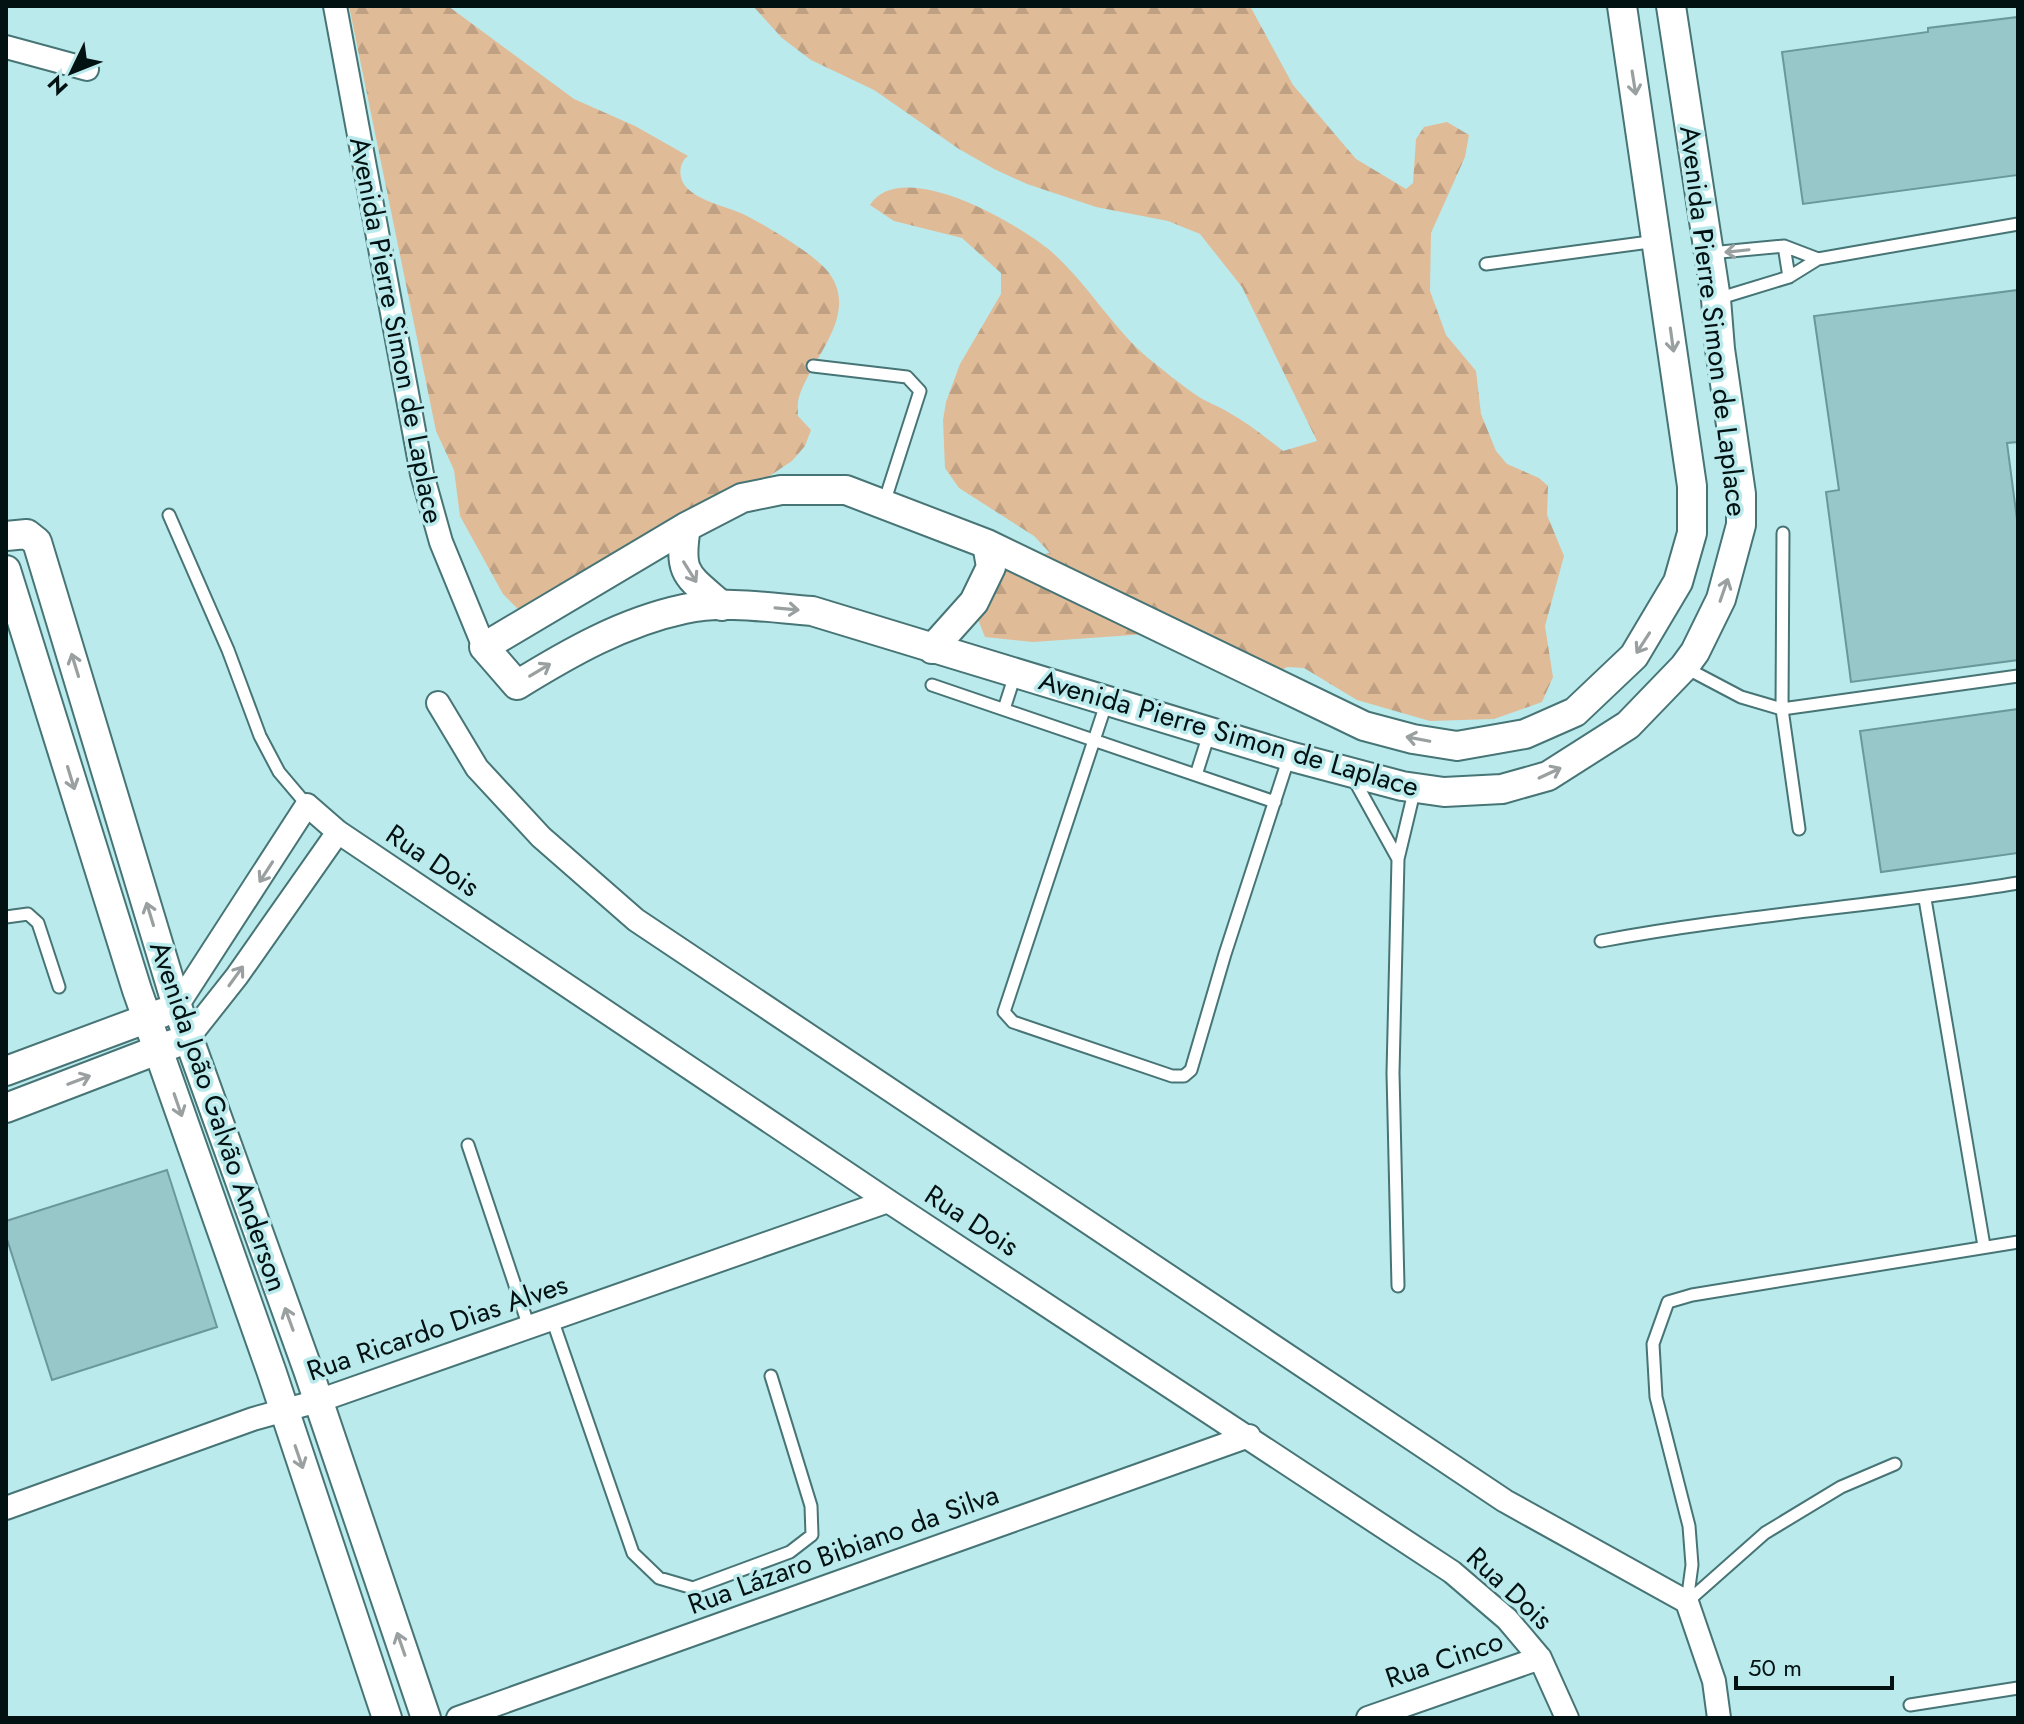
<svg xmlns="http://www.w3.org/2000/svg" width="2024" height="1724" viewBox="0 0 2024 1724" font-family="Jost,sans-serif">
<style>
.forest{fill:url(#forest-firs)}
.building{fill:#98c7c9;stroke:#6b989a;stroke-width:2}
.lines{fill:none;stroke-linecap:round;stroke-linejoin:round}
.service-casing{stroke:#477475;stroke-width:15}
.minor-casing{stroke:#477475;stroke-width:26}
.tertiary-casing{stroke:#477475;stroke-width:32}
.service{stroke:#fff;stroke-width:11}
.minor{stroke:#fff;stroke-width:22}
.tertiary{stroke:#fff;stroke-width:28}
.oneway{stroke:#9aa0a0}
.labels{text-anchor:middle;stroke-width:7;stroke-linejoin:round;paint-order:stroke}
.street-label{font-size:28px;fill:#021112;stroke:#baeaec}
</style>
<defs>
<pattern id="forest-firs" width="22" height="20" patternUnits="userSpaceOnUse" patternTransform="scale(2)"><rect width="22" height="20" fill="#e0bb98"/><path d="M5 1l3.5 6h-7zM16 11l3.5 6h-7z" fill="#bfa082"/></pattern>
</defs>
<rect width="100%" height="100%" fill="#baeaec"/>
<path class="forest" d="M349 6H448L574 99 635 126 688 156C678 163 678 179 687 188 701 202 725 206 743 214 765 225 815 254 829 273 860 315 811 358 799 397 797 403 798 410 798 416L811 430 805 446 792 461 696 525 535 614 518 609 503 594 460 516 454 470 436 431Z
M753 6H1250L1293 85 1356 159 1406 189 1413 183 1416 139 1424 127 1447 122 1469 135 1465 157 1431 233 1430 291 1446 335 1476 371 1481 414 1496 451 1507 464 1539 478 1548 486 1547 515 1564 556 1545 626 1553 677 1542 702 1494 719 1430 721 1357 700 1304 668 1287 667 1270 677 1147 634 1033 642 985 637 977 617 991 578 1019 559 1050 553 1034 536 959 488 945 468 943 420 946 402 960 364 1001 294V273L962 238 894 221 870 205C902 155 1023 226 1054 254 1088 285 1113 328 1148 358 1163 370 1180 384 1196 395 1206 402 1218 406 1228 412 1248 423 1265 437 1283 451L1317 441 1242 287 1200 234 1168 221 1096 207 1027 184 994 169 959 149 874 90 811 60 782 38Z"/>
<path class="building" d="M2018 17V175L1803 204 1782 52 1928 32V28Z
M2018 290V442L2007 443 2018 527V660L1851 682 1826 492 1839 490 1814 316Z
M2018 709V853L1881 872 1860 731Z
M167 1170 217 1327 52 1380 6 1236V1221Z"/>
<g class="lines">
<defs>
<path id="service" d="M1784 246 1789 277
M1710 253 1784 246 1818 259
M1486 264 1657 241
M1717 299 1789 277 1818 259 2018 224
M813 366 907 377 920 391 884 503
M169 515 228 650 260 736 279 772 307 805
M1783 533 1782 709 1799 829
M1686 668 1741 697 1782 709 2018 676
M932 685 1275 802
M1107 701 1004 1012 1013 1022 1172 1076H1184L1191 1070 1225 954 1289 757
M1004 709 1015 675
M1196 775 1209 734
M1352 776 1398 859
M1925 899 1984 1246
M6 917 28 914 38 923 59 987
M1601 941C1739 915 1879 906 2018 883
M468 1145 529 1327
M1398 1286 1393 1073 1398 859 1415 788
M552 1319 633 1553 659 1578 693 1588 790 1552 812 1535 811 1506 771 1376
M1687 1602 1692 1565 1689 1526 1656 1397 1653 1344 1668 1302 1692 1295 2018 1242
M1687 1602 1765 1533 1841 1487 1895 1464
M1910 1705 2018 1688"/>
<path id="minor" d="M335 6 422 474 441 542 484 647
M6 47 87 69
M438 703 477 768 541 837 636 920 1505 1501 1687 1602 1714 1681 1719 1718
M177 1006 307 805 338 832 888 1201 1452 1572 1507 1619 1540 1658 1567 1718
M188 1038 237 976 338 832
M6 1508 253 1419 318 1401 888 1201
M458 1718 1249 1436
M1368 1718 1540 1658"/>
<path id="tertiary" d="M1622 6 1692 486V533L1678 582 1634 656 1575 712 1525 734 1457 746 1413 739 1364 726 987 544 846 490H781L742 498 686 527 484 647 517 685C569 653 623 622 684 609 725 600 771 608 812 611L1289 756 1402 786 1444 792 1502 789 1548 776 1628 725 1684 667 1695 652 1721 599 1741 525V494L1720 349 1716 299 1671 6
M686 527C678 575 687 575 722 606
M6 536 27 534 37 542 177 1006 308 1370 426 1718
M6 570 137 990 272 1373 387 1718
M932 649 974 602 991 567 987 544
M6 1071 162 1013
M6 1108 173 1044"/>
</defs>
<use href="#service" class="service-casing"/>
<use href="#minor" class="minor-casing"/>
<use href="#tertiary" class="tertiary-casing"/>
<use href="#service" class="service"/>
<use href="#minor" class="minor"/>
<use href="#tertiary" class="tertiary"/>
</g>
<defs><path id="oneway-shaft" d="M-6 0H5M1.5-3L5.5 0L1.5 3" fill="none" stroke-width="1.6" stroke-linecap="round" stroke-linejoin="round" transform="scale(2)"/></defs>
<g class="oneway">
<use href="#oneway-shaft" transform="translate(1634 83) rotate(81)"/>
<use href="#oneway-shaft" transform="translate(1737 251) rotate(174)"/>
<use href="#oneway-shaft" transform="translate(1672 340) rotate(82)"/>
<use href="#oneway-shaft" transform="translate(690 572) rotate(58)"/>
<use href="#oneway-shaft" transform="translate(1724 590) rotate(-71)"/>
<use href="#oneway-shaft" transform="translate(787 609) rotate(5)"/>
<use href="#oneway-shaft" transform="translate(1643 643) rotate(123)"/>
<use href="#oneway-shaft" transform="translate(75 665) rotate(-107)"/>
<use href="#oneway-shaft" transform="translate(540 670) rotate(-31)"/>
<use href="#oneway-shaft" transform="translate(1418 739) rotate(-169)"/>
<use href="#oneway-shaft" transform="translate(1550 773) rotate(-25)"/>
<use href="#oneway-shaft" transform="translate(71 778) rotate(73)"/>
<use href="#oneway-shaft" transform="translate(266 872) rotate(123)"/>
<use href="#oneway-shaft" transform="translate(150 914) rotate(-107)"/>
<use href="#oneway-shaft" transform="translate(236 976) rotate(-54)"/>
<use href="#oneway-shaft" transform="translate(79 1080) rotate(-21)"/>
<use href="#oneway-shaft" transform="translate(178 1105) rotate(71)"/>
<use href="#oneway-shaft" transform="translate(289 1319) rotate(-110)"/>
<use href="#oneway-shaft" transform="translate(299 1457) rotate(71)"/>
<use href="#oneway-shaft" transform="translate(401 1644) rotate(-109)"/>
</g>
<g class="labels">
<g class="street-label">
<text transform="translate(1714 321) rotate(83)" y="10">Avenida Pierre Simon de Laplace</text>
<text transform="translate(397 330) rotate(79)" y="10">Avenida Pierre Simon de Laplace</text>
<text transform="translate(1229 733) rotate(16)" y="10">Avenida Pierre Simon de Laplace</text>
<text transform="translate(433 860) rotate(34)" y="10">Rua Dois</text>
<text transform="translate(219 1116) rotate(71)" y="10">Avenida João Galvão Anderson</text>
<text transform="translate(972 1220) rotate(33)" y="10">Rua Dois</text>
<text transform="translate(437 1327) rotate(-19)" y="10">Rua Ricardo Dias Alves</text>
<text transform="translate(843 1549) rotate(-20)" y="10">Rua Lázaro Bibiano da Silva</text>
<text transform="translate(1510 1588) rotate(43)" y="10">Rua Dois</text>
<text transform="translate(1444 1659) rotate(-19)" y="10">Rua Cinco</text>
</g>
</g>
<rect width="2024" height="1724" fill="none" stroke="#021112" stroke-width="16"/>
<g transform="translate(72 72) rotate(227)" stroke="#baeaec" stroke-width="6" paint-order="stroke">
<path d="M0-6L14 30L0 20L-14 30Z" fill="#021112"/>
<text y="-12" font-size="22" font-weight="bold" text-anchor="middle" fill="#021112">N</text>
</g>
<path d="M1736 1676v12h156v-12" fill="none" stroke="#021112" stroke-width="4"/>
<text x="1748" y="1676" font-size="24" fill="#021112" stroke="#baeaec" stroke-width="6" paint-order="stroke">50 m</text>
</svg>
